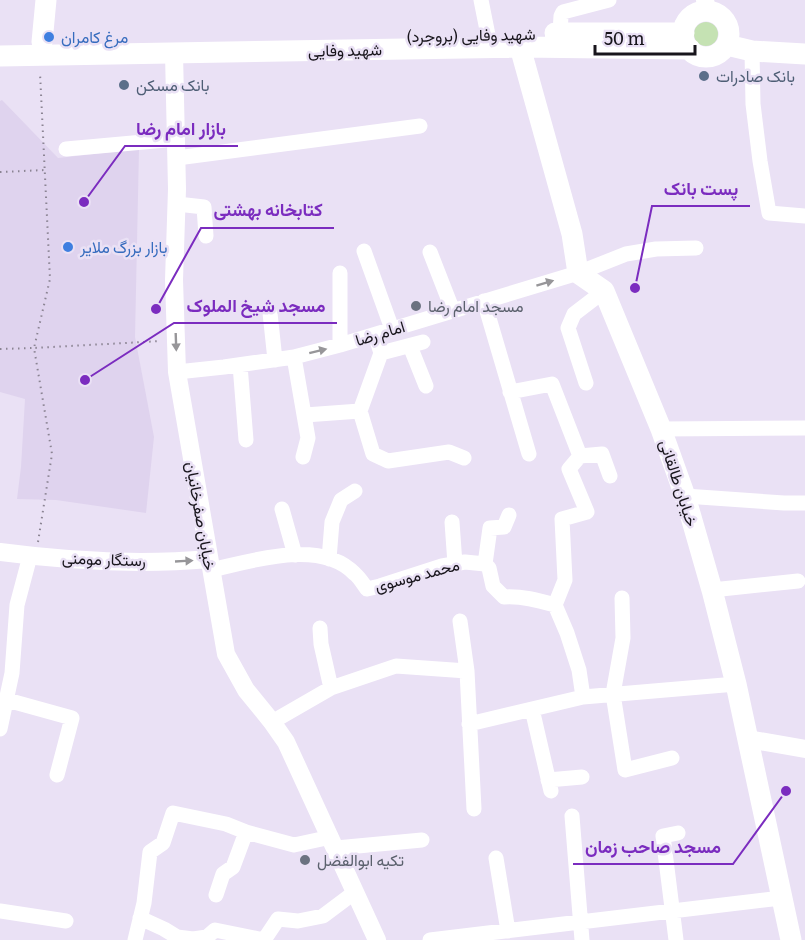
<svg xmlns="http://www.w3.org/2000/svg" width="805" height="940" viewBox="0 0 805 940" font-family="Literata,Vazirmatn,serif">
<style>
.built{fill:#dfd3ee}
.green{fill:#c5e2b3}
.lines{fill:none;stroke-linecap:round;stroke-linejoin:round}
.path{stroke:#8b8493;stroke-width:2;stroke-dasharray:1.5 4.5;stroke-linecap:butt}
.minor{stroke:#fff;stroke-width:15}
.tertiary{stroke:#fff;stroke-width:18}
.secondary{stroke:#fff;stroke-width:21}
.oneway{fill:#979699}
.shop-dot{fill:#3f7fe0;stroke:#eae1f5;stroke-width:2}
.service-dot{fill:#5c6f8a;stroke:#eae1f5;stroke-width:2}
.worship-dot{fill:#6b7280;stroke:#eae1f5;stroke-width:2}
.labels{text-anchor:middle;stroke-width:5;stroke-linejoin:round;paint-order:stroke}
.street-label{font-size:16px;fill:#18151c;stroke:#eae1f5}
.shop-label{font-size:16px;fill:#366cbe;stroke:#eae1f5;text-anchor:start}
.service-label{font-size:16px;fill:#4e5e75;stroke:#eae1f5;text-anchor:start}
.worship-label{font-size:16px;fill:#5b616d;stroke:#eae1f5;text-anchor:start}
.leader{fill:none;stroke:#7b2cbf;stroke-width:2}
.callout-dot{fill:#7b2cbf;stroke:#eae1f5;stroke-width:2}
.callout-label{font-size:18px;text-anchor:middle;font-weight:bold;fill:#7b2cbf;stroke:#eae1f5;stroke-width:5;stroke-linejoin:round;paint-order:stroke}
</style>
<rect width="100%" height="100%" fill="#eae1f5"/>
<path class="built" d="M2 100 58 158 139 149 135 337 154 437 146 513 56 500 17 499 21 467 25 399 0 392V101Z"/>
<path class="green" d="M694 34a12 12 0 1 1 24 0a12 12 0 1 1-24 0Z"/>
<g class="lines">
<path class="path" d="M0 172 45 170
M0 349 34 348 50 279 40 73
M38 542 52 454 34 348 161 341"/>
<path class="minor" d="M481 0 488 35
M560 33 561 16 563 12 609 0
M752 51 753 104 760 161 769 213 805 216
M66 149 177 139
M177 158 420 126
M177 204 204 207 206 236
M364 251 392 329
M430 252 453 311
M340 273V345
M484 301 529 454
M270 313 275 360
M375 335 381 353 360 411 373 454 388 461 449 452 464 458
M410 346 426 386
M381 353 423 342
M294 357 308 438 303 457
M240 365 246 440
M177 372 224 367 294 357 340 345 578 273 626 254 656 249 696 248
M586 383 568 328 574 314 604 291
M510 392 552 384 580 456 569 469 587 512 562 519 565 580 555 605
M305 415 360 411
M661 429 805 428
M580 456 602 454 610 476
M685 496 784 503H805
M282 509 295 555
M452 522 455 564
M329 559 332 522 341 500 355 491
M485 564 490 528 504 527 509 515
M211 570C252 561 321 538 355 574 360 578 363 584 367 589L380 586 442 566 465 562 485 564 489 568 493 586 504 597C522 596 537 600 555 605L567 633 579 670 583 697
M712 590 798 581
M622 598 623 638 613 694 625 770 672 758
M460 621 467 671 474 809
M320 628 321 644 331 688
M7 700 72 718 57 775
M532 709 551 791
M272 722 331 688 396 666 467 671
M469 724 583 697 736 684
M0 729 12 673 17 605 30 556
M548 780 582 777
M572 816 582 940
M336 848 422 840
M496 858 508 931
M216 895 223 874 233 867 246 832
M0 911 66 921
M140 918 164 929 177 937 193 939 207 937 215 930 264 940 278 919 298 921 323 916 355 892
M135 940 144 903 150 852 163 843 173 813 226 824 246 832 294 845 331 837
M430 940 781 898
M676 940 663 836 678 833"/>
<path class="tertiary" d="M705 0 707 11
M174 53 177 189 174 280 177 372 226 654 246 690 272 722 286 742 377 940
M0 552C68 561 141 565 209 559
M748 739 805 749"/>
<path class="secondary" d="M683 34a23 23 0 1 1 46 0a23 23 0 1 1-46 0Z
M555 33H684
M42 42 46 0
M727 45 752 51 805 54
M520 47 572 234 578 273 604 291 661 429 685 496 712 590 736 684 791 940
M0 56 520 47 690 49"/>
</g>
<defs><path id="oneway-solid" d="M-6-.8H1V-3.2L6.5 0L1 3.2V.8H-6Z" transform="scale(1.5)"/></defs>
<g class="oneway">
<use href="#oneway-solid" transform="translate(545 283) rotate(-17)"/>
<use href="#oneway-solid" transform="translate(176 342) rotate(88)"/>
<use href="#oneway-solid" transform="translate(318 351) rotate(-14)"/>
<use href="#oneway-solid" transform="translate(184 561) rotate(-3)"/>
</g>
<g class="shop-dot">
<circle cx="49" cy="37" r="6"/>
<circle cx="68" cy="247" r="6"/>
</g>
<g class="service-dot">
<circle cx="704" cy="76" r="6"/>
<circle cx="124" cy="85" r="6"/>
</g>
<g class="worship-dot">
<circle cx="416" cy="306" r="6"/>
<circle cx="305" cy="860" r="6"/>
</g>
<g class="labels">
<g class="street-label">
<text transform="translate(471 35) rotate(-1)" y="6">شهید وفایی (بروجرد)</text>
<text transform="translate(345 50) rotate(-1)" y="6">شهید وفایی</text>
<text transform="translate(380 333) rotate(-17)" y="6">امام رضا</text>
<text transform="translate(679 483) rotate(72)" y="6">خیابان طالقانی</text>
<text transform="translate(201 516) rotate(80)" y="6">خیابان صفرخانیان</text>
<text transform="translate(104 559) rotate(2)" y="6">رستگار مومنی</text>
<text transform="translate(417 575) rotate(-15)" y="6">محمد موسوی</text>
</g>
<g class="shop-label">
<text x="61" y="43">مرغ کامران</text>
<text x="80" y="253">بازار بزرگ ملایر</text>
</g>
<g class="service-label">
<text x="716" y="82">بانک صادرات</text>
<text x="136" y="91">بانک مسکن</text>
</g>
<g class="worship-label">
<text x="428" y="312">مسجد امام رضا</text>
<text x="317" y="866">تکیه ابوالفضل</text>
</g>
</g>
<path class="leader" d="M84 202L125 146H238M635 288L652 206H750M156 309L201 228H334M85 380L174 323H337M786 791L733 864H573"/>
<g class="callout-dot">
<circle cx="84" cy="202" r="6"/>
<circle cx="635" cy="288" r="6"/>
<circle cx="156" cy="309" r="6"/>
<circle cx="85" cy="380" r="6"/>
<circle cx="786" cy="791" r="6"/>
</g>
<g class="callout-label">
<text x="181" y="135">بازار امام رضا</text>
<text x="701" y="195">پست بانک</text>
<text x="268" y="216">کتابخانه بهشتی</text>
<text x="256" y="312">مسجد شیخ الملوک</text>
<text x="653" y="853">مسجد صاحب زمان</text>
</g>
<path d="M595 45v9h100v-9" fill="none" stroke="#18151c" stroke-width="3"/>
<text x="604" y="45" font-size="18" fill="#18151c" stroke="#eae1f5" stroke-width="4.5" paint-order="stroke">50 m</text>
</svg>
